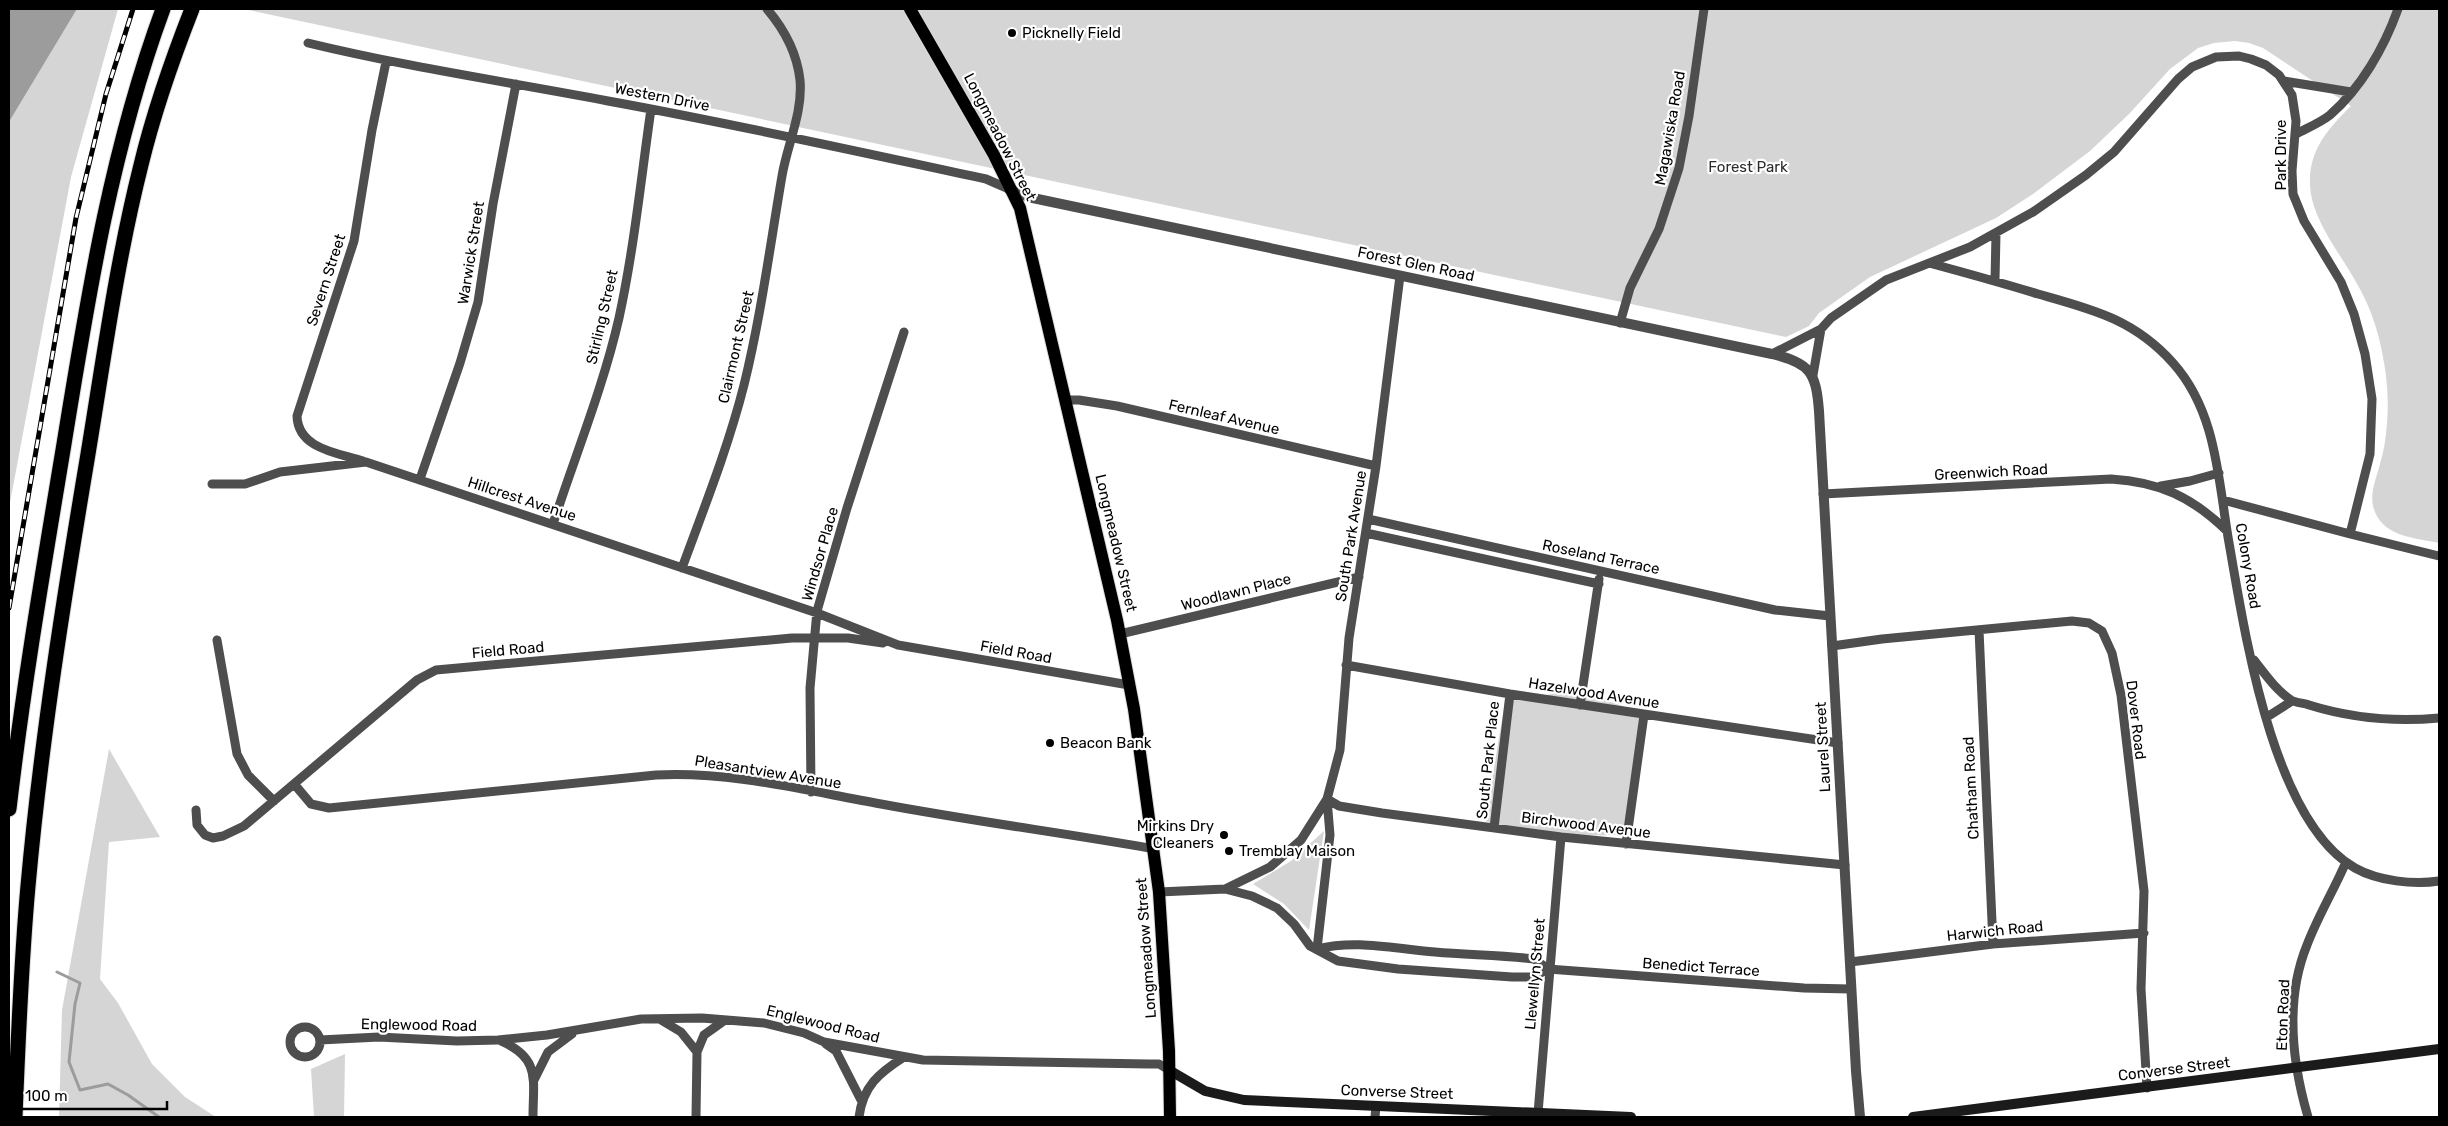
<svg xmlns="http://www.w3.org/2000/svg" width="2448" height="1126" viewBox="0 0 2448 1126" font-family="Rubik,sans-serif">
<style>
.green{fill:#d5d5d5}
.water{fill:#9c9c9c}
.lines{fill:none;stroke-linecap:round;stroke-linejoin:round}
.stream{stroke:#9c9c9c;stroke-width:3}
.primary-casing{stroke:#dbdbdb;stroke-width:14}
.motorway-casing{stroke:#dbdbdb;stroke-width:17}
.minor{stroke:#4e4e4e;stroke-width:9}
.tertiary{stroke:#4e4e4e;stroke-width:10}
.secondary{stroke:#1b1b1b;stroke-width:10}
.primary{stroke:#000;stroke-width:12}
.motorway{stroke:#000;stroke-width:15}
.rail-casing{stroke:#000;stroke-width:5}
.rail{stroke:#fff;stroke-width:3;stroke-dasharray:9;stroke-linecap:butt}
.poi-dot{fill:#000;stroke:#fff;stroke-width:2}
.labels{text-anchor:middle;stroke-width:4.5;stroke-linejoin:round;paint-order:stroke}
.poi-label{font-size:15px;fill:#000;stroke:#fff;text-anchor:start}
.street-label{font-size:15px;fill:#000;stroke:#fff}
.park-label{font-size:15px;fill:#2c2c2c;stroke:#fff}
</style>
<rect width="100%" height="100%" fill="#fff"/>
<path class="green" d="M77 9H118L71 177 9 508V122Z
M244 9H2439V543C2416 538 2385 537 2375 512 2368 495 2376 480 2380 464 2384 451 2386 437 2387 423 2389 400 2387 375 2382 352 2378 331 2371 310 2361 291 2345 259 2310 220 2310 183 2309 149 2329 128 2351 106L2263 48 2249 43 2235 41 2214 43 2198 48 2170 69 2129 114 2090 151 2033 194 1996 218 1870 277 1819 313 1809 326 1786 337Z
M1575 690 1640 712 1626 835 1539 836 1485 821 1505 702Z
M109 749 160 837 109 842 100 979 118 1003 152 1064 185 1097 216 1117H59L62 1010Z
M1324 831 1309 930 1284 904 1253 884 1291 861Z
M345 1054 344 1117H314L311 1069Z"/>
<path class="water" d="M9 9H77L9 122Z"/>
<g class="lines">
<path class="stream" d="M57 972 80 983 75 1004 69 1062 80 1090 108 1084 128 1095 159 1117"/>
<defs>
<path id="primary" d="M910 9 994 155 1020 208 1117 620 1134 709 1159 892 1169 1051 1170 1117"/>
<path id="motorway" d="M9 809C23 687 44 565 64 444 88 296 111 150 163 9
M15 1117C18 1040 21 963 28 886 41 741 64 597 88 454 104 357 117 260 141 165 154 111 172 60 192 9"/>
</defs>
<use href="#primary" class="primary-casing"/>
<use href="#motorway" class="motorway-casing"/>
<path class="minor" d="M308 43C407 67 508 82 608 101 735 124 860 152 986 179L1009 189
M2284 81 2351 92
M2296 134C2307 128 2320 123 2330 115 2361 88 2384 48 2398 9
M1929 263C1966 273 2002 283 2038 294 2091 309 2134 319 2173 363 2216 411 2218 477 2228 537 2244 627 2271 820 2355 868 2378 881 2414 885 2439 881
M1995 280 1996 234
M1620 323 1630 288 1659 229 1679 168 1689 116 1704 9
M1772 354 1821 329 1831 318 1886 280 1970 247 2033 212 2086 175 2114 152 2178 79 2192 67 2216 57 2239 56 2251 59 2266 65 2279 75 2292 95 2296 121 2292 171 2293 194 2304 221 2341 282 2354 314 2365 354 2372 399 2370 454 2350 534 2439 556
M1813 375 1821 329
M1066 400H1079L1117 406 1376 466
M363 461C338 453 298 449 297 416L354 241 372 130 386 62
M420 479 460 363 478 302 493 204 516 84
M212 484H245L280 472 366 462 817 613 898 645 1129 685
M2161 486 2190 481 2219 473
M1823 494 2111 479C2160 482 2192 497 2227 531
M2223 500 2350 534
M1368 519 1775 610 1830 616
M553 524C575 456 603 388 619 318 634 249 641 179 651 109
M1366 533 1599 584
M682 568C704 508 728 448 744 385 761 316 770 246 782 176 787 145 803 113 800 80 797 53 784 29 767 9
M1979 630 1993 944
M1120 634 1359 577
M217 640 237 754 248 775 274 801
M1832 646 1882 639 2072 621 2089 623 2102 631 2112 653 2121 695 2144 891 2141 989 2147 1088
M2254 660C2265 674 2276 690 2291 700 2296 703 2304 703 2309 705 2351 718 2396 722 2439 718
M1346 665 1510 694 1838 743
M1580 705 1599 579
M2267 717 2292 701
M295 785 311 804 329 808 656 775C732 771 807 791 881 804 972 821 1064 833 1155 849
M811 792 810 688 817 611 847 508 904 332
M1327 799 1339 806 1382 813 1561 837 1845 865
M196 810 197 825 205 835 213 838 223 836 244 826 417 680 436 670 792 638H848L883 643
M1494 828 1510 694
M1626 844 1644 715
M1225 889 1252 896 1277 908 1294 924 1310 946 1338 961 1398 969 1512 977H1533L1548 969
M1159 892 1225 889 1270 867 1301 840 1327 799 1340 750 1349 638 1376 466 1400 276
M1317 949C1357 939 1394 949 1435 952 1468 955 1501 955 1534 959L1548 969 1804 988 1851 989
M1317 949 1330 835 1327 799
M1850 962 1993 944 2144 933
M661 1020 681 1032 697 1052 696 1117
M290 1042a15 15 0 1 1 30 0a15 15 0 1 1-30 0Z
M320 1040 379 1037 457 1041 498 1040 547 1035 641 1019 702 1018 764 1023 804 1033 824 1042 923 1060 1149 1064H1159L1169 1070
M501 1041C541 1059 533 1079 533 1117
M826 1044 836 1051 861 1100
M697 1052 704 1035 725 1020
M534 1080 548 1052 572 1034
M1538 1113 1561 837
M859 1117C863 1086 879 1073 904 1057
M1375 1117 1376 1106
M2308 1117C2292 1062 2285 999 2307 945 2318 916 2334 890 2346 862"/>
<path class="tertiary" d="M1009 189 1028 197 1047 201 1772 354C1810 363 1816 372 1819 411L1856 1071 1860 1117"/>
<path class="secondary" d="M1169 1070 1205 1091 1244 1100 1631 1117
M1913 1117 2439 1049"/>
<use href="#primary" class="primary"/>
<use href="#motorway" class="motorway"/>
<defs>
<path id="rail" d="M9 608 76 218 106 94 133 9"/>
</defs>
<use href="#rail" class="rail-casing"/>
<use href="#rail" class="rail"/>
</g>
<g class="poi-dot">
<circle cx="1012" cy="33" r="5"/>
<circle cx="1050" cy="743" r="5"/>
<circle cx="1224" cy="835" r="5"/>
<circle cx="1229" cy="851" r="5"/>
</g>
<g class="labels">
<g class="poi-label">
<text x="1022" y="38">Picknelly Field</text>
<text x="1060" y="748">Beacon Bank</text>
<text x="1214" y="831" text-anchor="end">Mirkins Dry<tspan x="1214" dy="17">Cleaners</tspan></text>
<text x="1239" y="856">Tremblay Maison</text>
</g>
<g class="street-label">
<text transform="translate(662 97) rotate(11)" y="5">Western Drive</text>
<text transform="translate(1670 128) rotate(-80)" y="5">Magawiska Road</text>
<text transform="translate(1000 137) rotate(63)" y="5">Longmeadow Street</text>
<text transform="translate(2281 155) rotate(-90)" y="5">Park Drive</text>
<text transform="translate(471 253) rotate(-81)" y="5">Warwick Street</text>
<text transform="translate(1416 264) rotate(12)" y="5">Forest Glen Road</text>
<text transform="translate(326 280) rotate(-72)" y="5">Severn Street</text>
<text transform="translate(602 317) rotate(-77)" y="5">Stirling Street</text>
<text transform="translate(736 347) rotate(-77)" y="5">Clairmont Street</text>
<text transform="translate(1224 417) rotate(13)" y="5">Fernleaf Avenue</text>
<text transform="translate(1991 472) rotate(-3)" y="5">Greenwich Road</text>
<text transform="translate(522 499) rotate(18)" y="5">Hillcrest Avenue</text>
<text transform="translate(1351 536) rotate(-81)" y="5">South Park Avenue</text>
<text transform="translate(1116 543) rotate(77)" y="5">Longmeadow Street</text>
<text transform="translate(820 554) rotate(-74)" y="5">Windsor Place</text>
<text transform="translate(1601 557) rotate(12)" y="5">Roseland Terrace</text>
<text transform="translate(2248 566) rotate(80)" y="5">Colony Road</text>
<text transform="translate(1236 592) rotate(-14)" y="5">Woodlawn Place</text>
<text transform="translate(508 650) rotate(-5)" y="5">Field Road</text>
<text transform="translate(1016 652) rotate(10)" y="5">Field Road</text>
<text transform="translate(1594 693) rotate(9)" y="5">Hazelwood Avenue</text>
<text transform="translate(2136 720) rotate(83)" y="5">Dover Road</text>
<text transform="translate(1823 747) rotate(-93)" y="5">Laurel Street</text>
<text transform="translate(1488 760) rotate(-84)" y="5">South Park Place</text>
<text transform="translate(768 772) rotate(9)" y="5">Pleasantview Avenue</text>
<text transform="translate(1971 788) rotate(-93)" y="5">Chatham Road</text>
<text transform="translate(1586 825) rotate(7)" y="5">Birchwood Avenue</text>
<text transform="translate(1995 931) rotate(-6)" y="5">Harwich Road</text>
<text transform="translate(1146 948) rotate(-94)" y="5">Longmeadow Street</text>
<text transform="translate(1701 967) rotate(4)" y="5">Benedict Terrace</text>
<text transform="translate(1535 974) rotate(-85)" y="5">Llewellyn Street</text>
<text transform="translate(2283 1015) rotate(-88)" y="5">Eton Road</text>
<text transform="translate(823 1024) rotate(14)" y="5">Englewood Road</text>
<text transform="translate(419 1025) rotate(1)" y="5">Englewood Road</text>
<text transform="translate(2174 1069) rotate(-7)" y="5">Converse Street</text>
<text transform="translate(1397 1092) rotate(2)" y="5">Converse Street</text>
</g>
<g class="park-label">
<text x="1748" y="172">Forest Park</text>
</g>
</g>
<rect width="2448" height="1126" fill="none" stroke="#000000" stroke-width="20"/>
<path d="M18 1101v8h149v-8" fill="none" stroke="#000000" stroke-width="2.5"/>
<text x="25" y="1101" font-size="15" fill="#000000" stroke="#ffffff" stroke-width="4" paint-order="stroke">100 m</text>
</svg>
